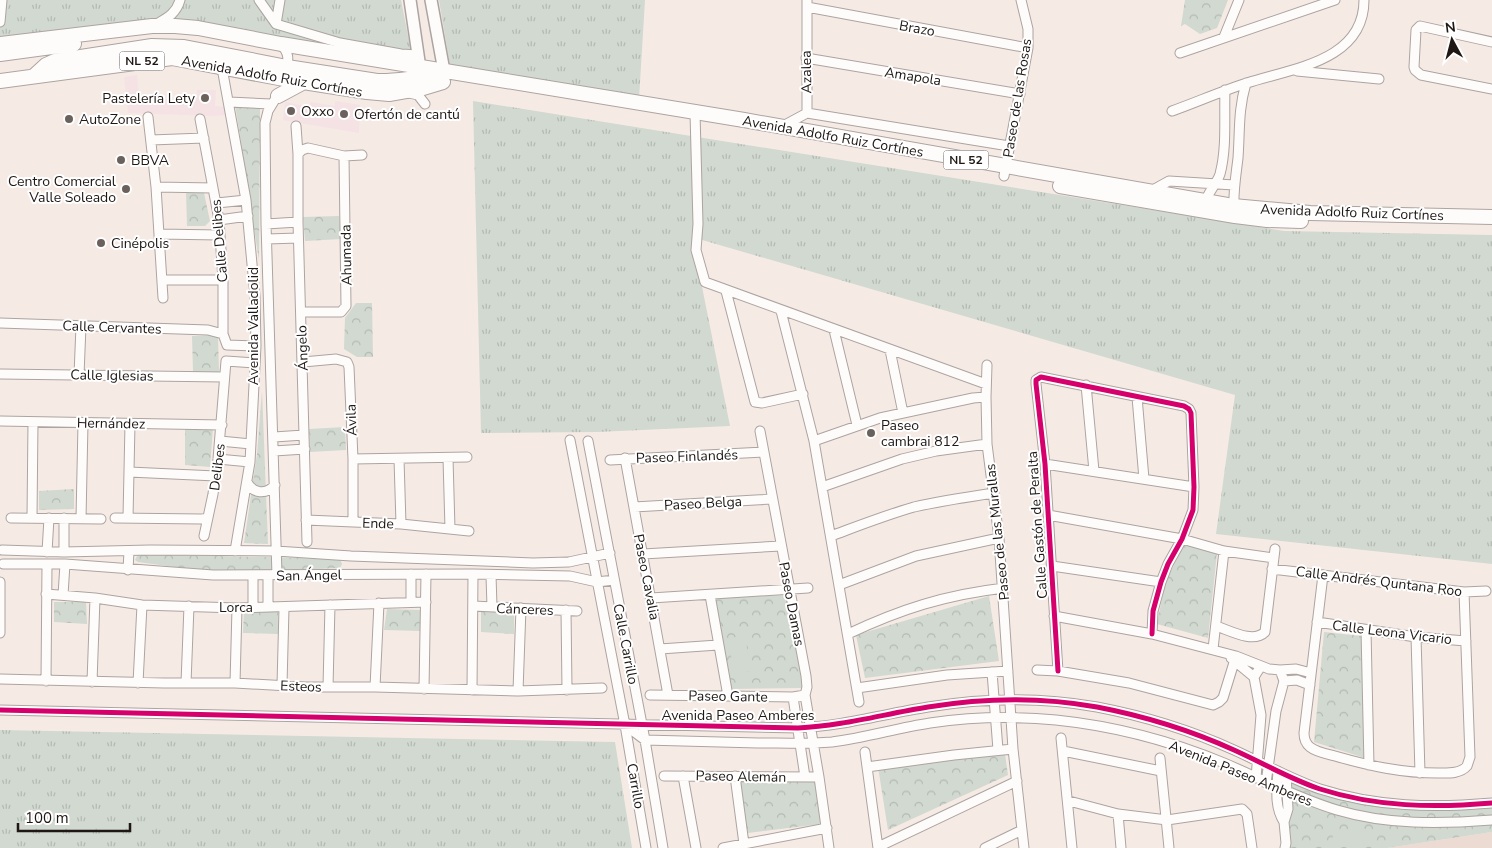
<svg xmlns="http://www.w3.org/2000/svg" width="1492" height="848" viewBox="0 0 1492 848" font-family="'Nunito Sans',sans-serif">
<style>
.commercial{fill:#f4e2e5}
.industrial{fill:#ecdbd2}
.grass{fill:url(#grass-tufts)}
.park{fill:url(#park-crowns)}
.garden{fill:#d1d9d0}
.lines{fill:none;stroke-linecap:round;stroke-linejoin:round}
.street-casing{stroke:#aca4a0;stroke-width:11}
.secondary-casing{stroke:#aca4a0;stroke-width:14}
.primary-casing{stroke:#aca4a0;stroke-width:16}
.street{stroke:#fefcfb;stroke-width:9}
.secondary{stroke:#fefcfb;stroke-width:11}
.primary{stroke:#fefcfb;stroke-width:14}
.cycleway-casing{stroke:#fff;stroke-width:8}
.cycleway{stroke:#d6006c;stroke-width:5}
.poi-dot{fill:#6a615d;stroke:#fff;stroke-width:2}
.labels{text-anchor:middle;stroke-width:4;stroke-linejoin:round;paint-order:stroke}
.shield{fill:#fff;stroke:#625d5a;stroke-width:1}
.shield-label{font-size:12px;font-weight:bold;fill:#1e1714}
.street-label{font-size:14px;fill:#1e1714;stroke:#fff}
.poi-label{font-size:14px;fill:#1e1714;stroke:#fff;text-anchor:start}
</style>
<defs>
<pattern id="grass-tufts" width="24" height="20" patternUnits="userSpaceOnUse" patternTransform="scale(1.25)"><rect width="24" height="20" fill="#d1d9d0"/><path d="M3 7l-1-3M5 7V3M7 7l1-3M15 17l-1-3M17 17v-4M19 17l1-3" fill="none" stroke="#b3bab2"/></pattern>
<pattern id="park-crowns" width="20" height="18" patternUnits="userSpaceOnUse" patternTransform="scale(1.25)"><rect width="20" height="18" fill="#d1d9d0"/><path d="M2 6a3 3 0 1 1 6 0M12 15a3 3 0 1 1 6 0" fill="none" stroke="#b3bab2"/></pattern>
</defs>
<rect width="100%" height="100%" fill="#f6eae5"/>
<path class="commercial" d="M137 75 139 98 196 101 197 90H216L215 106 226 107 225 115 213 116 128 113 124 77Z
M335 101 360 105 359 133 283 120 285 102 309 107 311 102 335 106Z"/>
<path class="industrial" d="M1492 832V848H1387Z"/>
<path class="grass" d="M0 0H401L413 61 185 20H165L0 40Z
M439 0H645L639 99 450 66Z
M473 101 1284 231 1492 235V564L1216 534 1235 395 692 237 730 426 597 432 481 433Z
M0 730 615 742 632 848H0Z"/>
<path class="park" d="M1185 0H1228L1217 28 1200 34 1185 24 1181 26Z
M235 104 260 107 259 261Z
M186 191 204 193 210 221 205 226H187Z
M339 216 341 239 305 241 303 217Z
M356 303H372L373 357H357L344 349 345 318Z
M218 335 219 372H193L192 336Z
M262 391 268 544 244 543 257 454Z
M185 427 213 428 210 467 185 465Z
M345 427 346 450 310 452 309 429Z
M74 489V509L39 510V491Z
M1185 543 1217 553 1208 638 1157 624 1165 583Z
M138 554 340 559 342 564 340 568 218 573 138 562 135 560Z
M788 595 804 688 728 689 713 598Z
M989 596 999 661 865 678 856 635Z
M54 602H86L87 624 54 622Z
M387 609 420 610V631L384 630Z
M244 610 278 612V634L243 633Z
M481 611 514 613V634L481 632Z
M1324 632 1361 636 1365 758 1314 742Z
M1005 754 1008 775 888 830 878 767Z
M1286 775 1388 804 1492 803V832L1387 848H1285Z
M738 779 816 780 821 824 748 833Z"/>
<path class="garden" d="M745 636 751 671 734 673 728 638Z
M1364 827 1367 844 1335 848 1332 832Z"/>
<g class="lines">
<defs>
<path id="street" d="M259 0 276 24 340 43 401 54 418 55
M807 7 1028 48
M0 22 2 0
M276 24 280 0
M155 25C167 18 176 14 180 0
M1224 37 1239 0
M1492 42 1420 26 1416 30 1414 67 1415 70 1421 75 1492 89
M281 44C289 53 289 59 286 71
M1180 53 1335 0
M806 58 1020 94
M222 68 246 200 255 296 256 346 250 462 235 551
M1297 71 1379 79
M409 93 418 95 425 104
M229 102 271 104
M1172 111C1197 102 1222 91 1247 83 1293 68 1364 61 1364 0
M695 113 698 224 696 250 705 282 986 384
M807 113 1009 146
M148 117 156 187 163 298
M200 119 219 220 223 280V334L227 345 256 346
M296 126 298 154V222L307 542
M781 127 807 113V0
M151 140 204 138
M298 154 302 150 308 148 344 156 362 155
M1004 176 1028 48V29L1021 0
M156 187 213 188
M1151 191 1169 181 1234 185
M217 203 246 200
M1205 206C1205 195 1217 184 1220 174 1227 148 1224 117 1225 90
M1234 209C1233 192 1236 175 1238 158 1240 130 1238 111 1246 83
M219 220 248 216
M266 224 298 222
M159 234 219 235
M267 239 298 238
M162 280H223
M726 291 755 402 762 403 803 394
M781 311 814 441 859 702
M301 312H341L346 306 344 156
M0 323 208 330 223 334
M834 330 857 425
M890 350 903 413
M303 362 336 359 347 362 349 367 353 459V522
M987 365 986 397 987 444 999 538 1013 749 1024 848
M0 374 224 377
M79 375 81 326
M1086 385 1094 471
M1137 397 1144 479
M0 421 222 425
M760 431 806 676 807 687 805 695 819 777 829 848
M274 437 304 435
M570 440 625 725 646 848
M220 441 251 444
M588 441 645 740 663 848
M814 441 880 418 973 398 986 397
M274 451 305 449
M448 458 450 529
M625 458 668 695
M218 459 250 462
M353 459 467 457
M399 459 401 524
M610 460 764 452
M1045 464 1194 487
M129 472 216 476
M247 482C253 494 266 495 275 485
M822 487 902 459 936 451 987 444
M634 507 772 499
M1048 515 1182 539 1224 551 1274 558
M11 518 101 519
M32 518 33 422
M115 518 202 519 208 518
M128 518 130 424
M81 519 83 423
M306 520 401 524 469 531
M204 536 213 494 218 459 226 361 255 363
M831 536C858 526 886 515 914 507 940 501 967 497 994 493
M2 550 64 552 150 550 276 551 351 556 533 563 569 562 610 553
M47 552 49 518
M64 552V518
M643 554 781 546
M3 564H65L213 575 473 574 570 576 597 582 614 580
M1052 566 1161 582
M1272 569 1464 592 1486 591
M128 570 129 551
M268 575V607
M277 575 266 224 265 123 268 111 279 93
M491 575 492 607
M1323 575 1304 733C1304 739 1305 743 1310 747 1316 752 1327 754 1335 756 1370 766 1402 773 1438 773 1448 773 1460 774 1467 766L1470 757 1464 592
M253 576V607
M0 582V633
M839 585 916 556 999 538
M46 594 95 598 142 605 237 608 426 602
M63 595 65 564
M710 595 728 696
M651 598 808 588
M411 602V574
M473 606 577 611
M566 610 567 690
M1054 616 1152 634 1236 656 1269 669 1280 670 1296 669 1311 673
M1317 622 1416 637 1466 641
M1216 626C1229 630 1253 644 1265 632L1275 549
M1366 630 1369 765
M848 634C901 609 945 595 1004 588
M1416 637 1420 773
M660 649 718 645
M1213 649 1224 551
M1231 658 1254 677
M1037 670 1058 671 1129 683 1213 705 1219 702 1223 698 1236 656
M1058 671 1045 464 1036 384V380L1041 377 1184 406 1189 409 1191 413 1194 487 1193 510 1182 539 1168 564 1161 582 1153 611 1152 634
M992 672 998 750
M0 679 164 683H235L306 687H375L518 691 602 688
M46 681 47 564
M1284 681 1297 680 1310 685
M92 682 95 598
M138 683 142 605
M186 683 189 606
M235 683 237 608
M282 685 284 608
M328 687 330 605
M375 687 379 603
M857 688 947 675 1008 671
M424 689 426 574
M472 690 473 574
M518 691 521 608
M650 695 793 697 805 695
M793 697 805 777
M0 710 798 728C842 726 884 714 928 707 983 698 1042 697 1097 707 1144 716 1190 730 1234 750 1263 763 1290 779 1320 789 1376 807 1434 808 1492 803
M625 725 645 740C682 741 720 742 758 743 782 743 807 744 832 742 865 738 897 728 930 723 972 717 1014 716 1056 720 1114 726 1171 741 1224 763 1262 779 1297 798 1337 810 1387 825 1440 824 1492 820
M1061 738 1072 848
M1063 751 1161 771
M865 752 878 848
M1160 758 1169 848
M867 767 954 755 1013 749
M1278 771C1277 789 1274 806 1284 822
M664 776 819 777
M683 776 696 848
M735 776 744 844
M1256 778 1261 715 1254 677 1261 666
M1266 783 1276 711 1284 681 1280 670
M1069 801 1118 814 1167 820 1242 809 1247 814 1252 848
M1118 814 1121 848
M878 847 1017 781
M723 848 827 828
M985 848 1022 830
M1285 848 1286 843 1284 822 1288 809 1286 775"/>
<path id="secondary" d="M410 0 421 75
M431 0 444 71"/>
<path id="primary" d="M0 44 152 26H175L198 28 281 44 744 120 1233 206 1310 213 1492 217
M0 54 74 44
M34 76 46 65 55 61 152 46 184 47 287 67 377 81C398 82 418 76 438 77
M0 81 172 58 284 79 367 92 389 94 423 88 443 82
M278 96 304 82
M1060 186 1235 216 1267 220 1301 221"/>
</defs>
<use href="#street" class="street-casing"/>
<use href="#secondary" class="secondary-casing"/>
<use href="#primary" class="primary-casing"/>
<use href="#street" class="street"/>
<use href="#secondary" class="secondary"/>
<use href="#primary" class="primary"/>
<defs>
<path id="cycleway" d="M1058 671 1045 464 1036 384V380L1041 377 1184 406 1189 409 1191 413 1194 487 1193 510 1182 539 1168 564 1161 582 1153 611 1152 634
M0 710 798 728C842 726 884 714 928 707 983 698 1042 697 1097 707 1144 716 1190 730 1234 750 1263 763 1290 779 1320 789 1376 807 1434 808 1492 803"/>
</defs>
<use href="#cycleway" class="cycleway-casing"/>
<use href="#cycleway" class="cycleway"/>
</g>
<g class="poi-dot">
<circle cx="205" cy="98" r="5"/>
<circle cx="291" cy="111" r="5"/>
<circle cx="344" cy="114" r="5"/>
<circle cx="69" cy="119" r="5"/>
<circle cx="121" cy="160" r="5"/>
<circle cx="126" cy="189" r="5"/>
<circle cx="101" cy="243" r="5"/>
<circle cx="871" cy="433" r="5"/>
</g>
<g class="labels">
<g class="shield">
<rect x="119.5" y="51.5" width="45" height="19" rx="4"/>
<rect x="943.5" y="150.5" width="45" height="19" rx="4"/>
</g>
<g class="shield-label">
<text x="142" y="65">NL 52</text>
<text x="966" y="164">NL 52</text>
</g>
<g class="street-label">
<text transform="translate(917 28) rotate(10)" y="5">Brazo</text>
<text transform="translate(806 72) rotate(-91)" y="5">Azalea</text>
<text transform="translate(272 76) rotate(10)" y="5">Avenida Adolfo Ruiz Cortínes</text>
<text transform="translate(913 76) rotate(9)" y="5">Amapola</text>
<text transform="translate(1017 98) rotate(-81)" y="5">Paseo de las Rosas</text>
<text transform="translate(833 136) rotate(10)" y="5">Avenida Adolfo Ruiz Cortínes</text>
<text transform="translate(1352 212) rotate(2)" y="5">Avenida Adolfo Ruiz Cortínes</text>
<text transform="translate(219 241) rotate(-95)" y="5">Calle Delibes</text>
<text transform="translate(346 255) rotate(-91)" y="5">Ahumada</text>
<text transform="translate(253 326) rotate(-90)" y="5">Avenida Valladolid</text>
<text transform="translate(112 327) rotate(2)" y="5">Calle Cervantes</text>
<text transform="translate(302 348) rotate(-92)" y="5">Ángelo</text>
<text transform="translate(112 375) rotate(1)" y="5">Calle Iglesias</text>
<text transform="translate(351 420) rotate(-92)" y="5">Ávila</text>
<text transform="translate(111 423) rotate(1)" y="5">Hernández</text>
<text transform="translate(687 456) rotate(-2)" y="5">Paseo Finlandés</text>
<text transform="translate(217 467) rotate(-83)" y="5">Delibes</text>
<text transform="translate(703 503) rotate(-3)" y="5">Paseo Belga</text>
<text transform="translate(378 523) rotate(2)" y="5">Ende</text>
<text transform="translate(1037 525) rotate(-94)" y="5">Calle Gastón de Peralta</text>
<text transform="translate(997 532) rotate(-96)" y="5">Paseo de las Murallas</text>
<text transform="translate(309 575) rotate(-1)" y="5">San Ángel</text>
<text transform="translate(647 577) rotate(79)" y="5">Paseo Cavalia</text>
<text transform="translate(1379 581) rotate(7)" y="5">Calle Andrés Quntana Roo</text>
<text transform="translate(792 604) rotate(79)" y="5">Paseo Damas</text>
<text x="236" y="612">Lorca</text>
<text transform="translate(525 609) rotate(2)" y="5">Cánceres</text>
<text transform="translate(1392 632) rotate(7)" y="5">Calle Leona Vicario</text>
<text transform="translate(626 644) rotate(79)" y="5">Calle Carrillo</text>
<text transform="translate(301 686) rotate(2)" y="5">Esteos</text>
<text transform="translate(728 696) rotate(1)" y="5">Paseo Gante</text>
<text x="738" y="720">Avenida Paseo Amberes</text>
<text transform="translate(1241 773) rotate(22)" y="5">Avenida Paseo Amberes</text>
<text transform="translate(741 776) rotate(1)" y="5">Paseo Alemán</text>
<text transform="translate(636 786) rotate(80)" y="5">Carrillo</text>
</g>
<g class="poi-label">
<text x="195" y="103" text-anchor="end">Pastelería Lety</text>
<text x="301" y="116">Oxxo</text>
<text x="354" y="119">Ofertón de cantú</text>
<text x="79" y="124">AutoZone</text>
<text x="131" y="165">BBVA</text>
<text x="116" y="186" text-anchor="end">Centro Comercial<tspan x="116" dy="16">Valle Soleado</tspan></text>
<text x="111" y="248">Cinépolis</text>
<text x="881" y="430">Paseo<tspan x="881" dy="16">cambrai 812</tspan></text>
</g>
</g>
<g transform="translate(1452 40) rotate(353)" stroke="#ffffff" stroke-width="4" paint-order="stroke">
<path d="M0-4L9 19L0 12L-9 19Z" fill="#1e1714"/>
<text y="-8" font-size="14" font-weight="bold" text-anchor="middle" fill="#1e1714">N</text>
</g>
<path d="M18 823v8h112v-8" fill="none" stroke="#1e1714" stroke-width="2.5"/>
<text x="25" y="823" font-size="15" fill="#1e1714" stroke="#ffffff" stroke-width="4" paint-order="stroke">100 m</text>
</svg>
